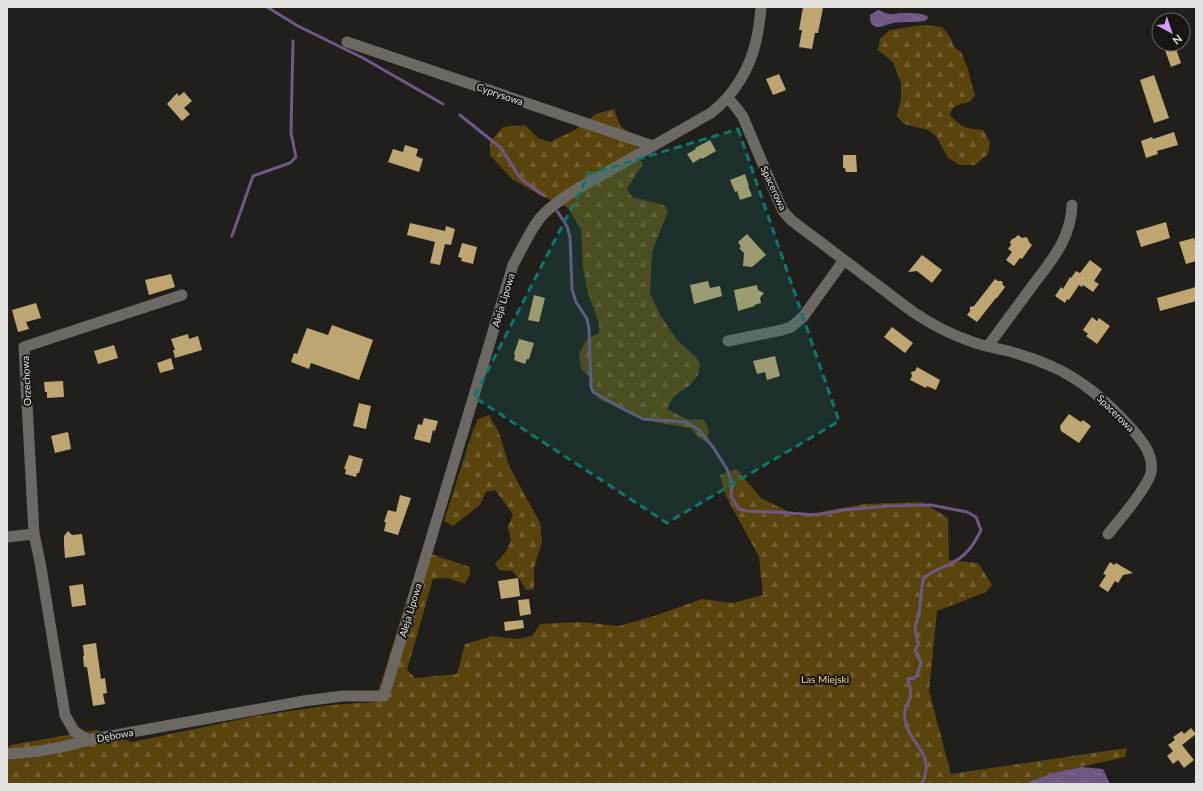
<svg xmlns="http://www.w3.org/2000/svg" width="1203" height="791" viewBox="0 0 1203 791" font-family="Lato,sans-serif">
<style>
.forest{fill:url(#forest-firs)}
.water{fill:url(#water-ripples)}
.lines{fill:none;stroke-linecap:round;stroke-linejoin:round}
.stream{stroke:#6f5884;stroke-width:3}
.building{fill:#bea672}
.minor{stroke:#6c6964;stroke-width:11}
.marked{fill:#0f766e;fill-opacity:0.2;stroke:#0f766e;stroke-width:3;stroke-dasharray:8 5;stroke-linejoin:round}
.labels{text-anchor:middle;stroke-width:4;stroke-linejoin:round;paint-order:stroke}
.street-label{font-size:10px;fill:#e2e1de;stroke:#181612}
.park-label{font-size:10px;fill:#f8d487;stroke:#181612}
</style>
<defs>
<pattern id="forest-firs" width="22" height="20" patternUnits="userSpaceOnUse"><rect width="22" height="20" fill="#5a440e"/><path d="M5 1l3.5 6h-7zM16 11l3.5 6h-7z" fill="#715f31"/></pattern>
<pattern id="water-ripples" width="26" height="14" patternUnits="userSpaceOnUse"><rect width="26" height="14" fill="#6f5884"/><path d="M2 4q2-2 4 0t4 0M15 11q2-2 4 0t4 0" fill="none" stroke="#837095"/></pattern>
</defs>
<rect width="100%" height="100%" fill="#211f1b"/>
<path class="forest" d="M922 25 942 27 950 37 954 47 961 52 968 69 971 82 975 95 970 102C960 104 952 105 950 115 961 128 966 128 983 130L990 143 988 154 975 165H960L948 158 936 136 928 130 904 124 897 116 901 99V83L893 62 878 50 880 39 890 30Z
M614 109 620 126 633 135 642 165 627 189 632 197 664 205 668 211 652 252 650 294 660 315 677 340 696 357 700 364 698 375 690 385 674 396 667 409 686 419 704 420 709 431 706 442 700 438 690 428 654 422 600 400 593 392 589 381 590 377 581 369 579 354 587 339 599 333V323L588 293 583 268 581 229 568 208 540 195 512 179 490 155V142L503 127 525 125 538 138 550 142 575 130 596 114Z
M489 415 499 433 509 466 540 523 542 542 534 568V589L526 590 520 580 512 571 499 570 495 564 505 553 511 541 508 527 513 514 495 490 486 492 480 505 453 526 444 521 472 433 478 419Z
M736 469 761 498 797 516 865 504 922 502 948 518 949 560 978 563 992 585 986 592 937 611 929 691 951 774 1127 748 1125 757 1053 773 1023 784H7V748L11 745 96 730 132 742 256 716 331 705 375 702 422 551 470 567V574L465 584 448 578 433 579 407 670 415 678 457 674 465 644 492 636 517 639 532 636 540 624 581 622 619 626 654 616 702 599 733 603 763 595 759 557 725 494 720 475Z"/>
<path class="water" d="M878 10C882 11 886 14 890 14 893 15 897 13 900 13 907 13 924 12 928 17L927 20 924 21C914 23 903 21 893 23 887 24 880 29 874 26 870 24 870 19 870 15Z
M1081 767 1103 769 1110 784H1023L1053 773Z"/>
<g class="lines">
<path class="stream" d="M267 7 298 26 363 58 443 104
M460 115 501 148 520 178 543 195
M557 211 567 226 570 237 572 289 576 302 587 319 589 330 591 387 593 392 623 409 643 419 686 422 699 430 713 447 727 469 732 484 731 496 739 509 747 511 774 512 816 515 843 510 888 506 931 505 967 512 976 517 981 530C973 547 965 557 948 565 939 569 930 572 923 579L919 614 915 626 917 640 919 644 915 650 921 663 917 675 913 679 909 678 908 680C910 687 912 694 909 701 908 704 906 707 905 710 904 714 905 720 906 725 911 741 928 752 926 769 925 775 925 780 921 784
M232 236 253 176 290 163 296 157 291 133 293 41"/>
</g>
<path class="building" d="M803 7 823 8 818 33H815L812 49 799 47 802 30H799Z
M1175 46 1181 63 1171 67 1165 50Z
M779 74 786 90 773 95 766 79Z
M1154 75 1169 118 1154 123 1140 80Z
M184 92 192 101 184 108 190 114 182 121 167 104 177 93 179 96Z
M1174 132 1178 145 1157 151 1158 154 1146 158 1141 141 1152 137 1153 139Z
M710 140 716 151 702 159 701 158 693 163 687 154 696 149 695 148Z
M405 145 418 149 416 156 423 159 419 172 388 162 393 149 403 152Z
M843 155H856L857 172H846L845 168H843Z
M745 174 749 186H748L752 196 740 200 737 191 735 192 730 180Z
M1166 222 1170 238 1141 247 1136 231Z
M410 223 445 231 446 226 455 229 451 245 445 244 440 265 430 263 435 242 407 235Z
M747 234 766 255 752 267 743 266 744 253 739 248 741 247 738 242Z
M1018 235 1022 238 1026 237 1028 239 1029 242 1032 245 1022 259 1020 258 1014 266 1006 260 1012 252 1008 249 1011 245 1010 242 1012 239 1015 238Z
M1194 238 1196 245V261L1186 264 1179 242Z
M462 243 477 247 473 264 461 261 462 258 458 257Z
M922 255 942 270 932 283 917 271 908 272Z
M1090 260 1102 269 1094 281 1099 284 1093 292 1083 285 1082 287 1079 285 1069 300 1067 299 1065 303 1055 296 1061 287 1063 289 1070 277 1071 278 1076 271 1080 273Z
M171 274 175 287 149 295 145 280Z
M995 279 998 281H1002L1003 285 1005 287 997 298H996L977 322 967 315 970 311V307L974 306Z
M708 281 710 288 720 286 722 296 694 304 690 285Z
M757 285 758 290 764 293 760 298 761 303 754 305 755 306 738 311 734 290Z
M1196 287V301L1160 311 1157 298Z
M534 295 545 298 539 322 528 320Z
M36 303 41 318 26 322 29 329 18 332 12 310Z
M1092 317 1097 321 1099 318 1110 326 1097 344 1086 336 1088 334 1083 330Z
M332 325 373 340 359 380 311 363 309 369 291 362 294 353 297 354 307 328 328 335Z
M892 327 913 343 905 353 884 337Z
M188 334 189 339 198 336 202 350 175 358 173 350H175L171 339Z
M519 339 534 343 529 359H527L525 364 514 360 515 355 514 354Z
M114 345 118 358 98 364 94 351Z
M775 356 780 376 767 380 765 372 757 374 753 361Z
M171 358 174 369 160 373 157 363Z
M917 367 940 380 936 390 927 386 926 388 910 380 912 376 911 372 915 371Z
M63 381 64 397 47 398V392H45L44 382Z
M359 403 371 406 366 429 353 426Z
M1069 414 1081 422 1083 420 1091 426 1079 443 1061 431 1060 426Z
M424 418 438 421 435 431 433 430 430 443 414 439 418 424 422 425Z
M68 432 71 449 55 453 51 436Z
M349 455 363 459 359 473H357L356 477 345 474 346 469H344Z
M400 495 411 498 398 535 384 531 386 522H384L388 510 396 512Z
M68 531 72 535 82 534 85 555 65 558 64 545V536Z
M1110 562 1114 565 1116 563 1133 573 1123 575 1118 583 1115 581 1108 592 1099 586 1106 575 1103 574Z
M518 578 520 596 501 599 498 581Z
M83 584 86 605 72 607 69 586Z
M529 599 531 614 520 616 518 600Z
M523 620 524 628 505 631 504 622Z
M96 643 101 679 105 678 107 693 103 694 105 704 93 706 87 667H84L83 656H84L83 645Z
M1191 728 1196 734 1182 745 1194 760 1184 768 1178 760 1173 764 1167 756 1173 751 1168 745 1175 740 1173 737 1182 731 1184 734Z"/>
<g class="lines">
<path class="minor" d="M347 42 653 146
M728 98 735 106 743 117 778 200 783 211 791 220 913 312C931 324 949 334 970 341 982 346 995 348 1008 351 1023 355 1037 360 1051 366 1083 380 1107 402 1130 427 1141 439 1154 454 1151 472 1149 486 1118 522 1108 534
M728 341 782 330 791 327 803 317 844 260
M988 346C1002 327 1016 308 1030 289 1050 262 1071 240 1072 205
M34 534 24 347 182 295
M7 537 34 534 40 562 65 715 74 731 88 740 304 701 343 696H384L513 265C522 249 529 232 540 218 549 207 561 200 572 192L711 113C733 96 750 69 756 41 759 30 760 18 761 7
M7 754C37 752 60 749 88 740"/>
</g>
<path class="marked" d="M738 129 839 421 667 523 474 397 589 174Z"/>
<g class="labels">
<g class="street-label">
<text transform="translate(500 94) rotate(19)" y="4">Cyprysowa</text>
<text transform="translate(774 188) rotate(65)" y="4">Spacerowa</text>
<text transform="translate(503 300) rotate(-73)" y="4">Aleja Lipowa</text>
<text transform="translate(26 381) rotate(-93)" y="4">Orzechowa</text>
<text transform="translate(1116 413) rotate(45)" y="4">Spacerowa</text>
<text transform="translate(410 610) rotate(-73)" y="4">Aleja Lipowa</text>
<text transform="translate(115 735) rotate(-10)" y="4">Dębowa</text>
</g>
<g class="park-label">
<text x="825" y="683">Las Miejski</text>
</g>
</g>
<rect width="1203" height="791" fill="none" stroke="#e2e1de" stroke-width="16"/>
<g transform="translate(1171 32) rotate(140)"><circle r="19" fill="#181612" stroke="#696764"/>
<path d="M0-3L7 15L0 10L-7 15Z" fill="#d19dfe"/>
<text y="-6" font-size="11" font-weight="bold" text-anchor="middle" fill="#e2e1de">N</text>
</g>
</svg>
